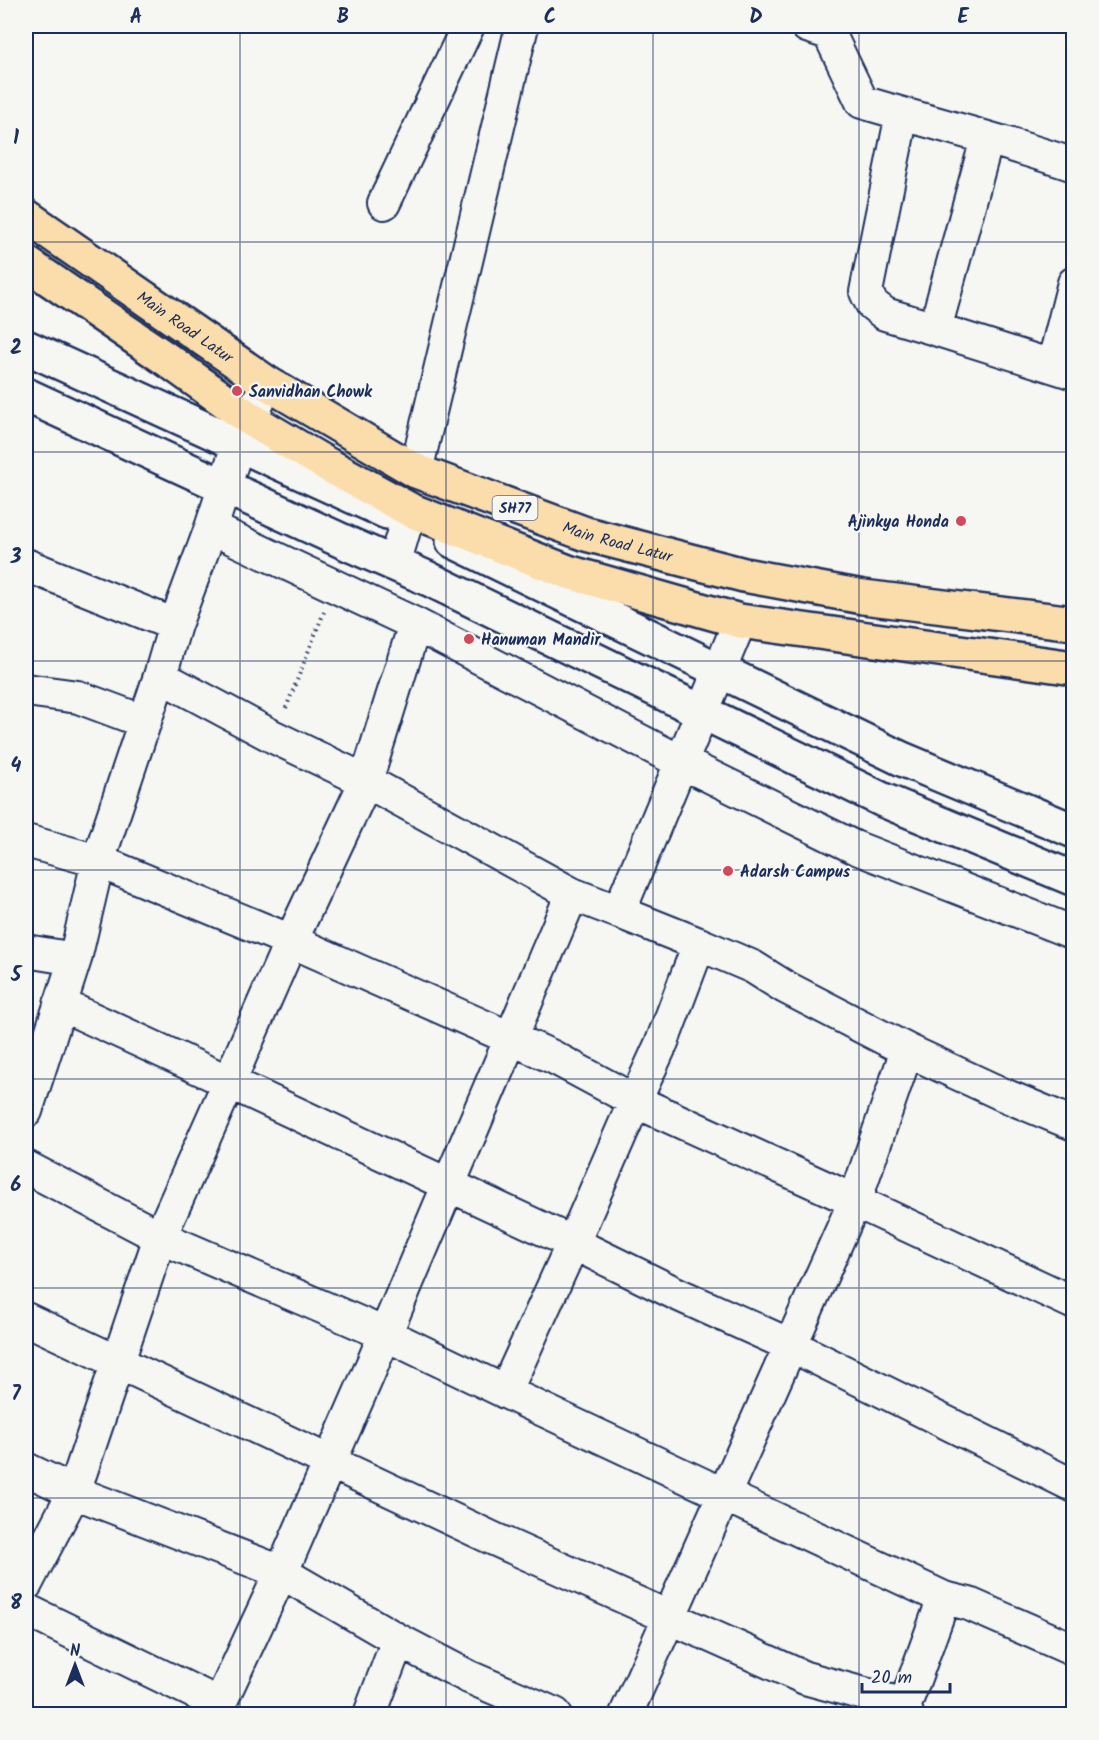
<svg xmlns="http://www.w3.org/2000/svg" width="1099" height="1740" viewBox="0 0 1099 1740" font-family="Kalam,sans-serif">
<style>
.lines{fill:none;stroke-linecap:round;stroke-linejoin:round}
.street-casing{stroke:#1b2f5e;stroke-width:36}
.secondary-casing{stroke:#1b2f5e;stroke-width:38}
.primary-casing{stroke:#1b2f5e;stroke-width:38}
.path{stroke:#1b2f5e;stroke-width:4;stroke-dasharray:1.5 4.5;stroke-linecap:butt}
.street{stroke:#f6f6f2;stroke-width:32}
.secondary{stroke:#f6f6f2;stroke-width:33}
.primary{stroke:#fbddab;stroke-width:33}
.grid{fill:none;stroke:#1b2f5e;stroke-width:1.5;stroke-opacity:0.55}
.poi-dot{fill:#d1495b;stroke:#f6f6f2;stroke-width:2}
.labels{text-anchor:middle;stroke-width:4.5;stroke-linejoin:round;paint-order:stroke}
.shield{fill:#f6f6f2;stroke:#5d6b8a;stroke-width:1.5}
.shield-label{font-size:15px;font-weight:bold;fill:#1b2f5e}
.street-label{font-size:16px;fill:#1b2f5e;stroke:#f6f6f2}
.poi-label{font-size:16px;font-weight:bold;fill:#1b2f5e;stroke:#f6f6f2;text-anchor:start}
.neatline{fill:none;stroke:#1b2f5e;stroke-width:2}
.grid-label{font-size:20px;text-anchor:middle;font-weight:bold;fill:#1b2f5e}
</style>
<rect width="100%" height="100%" fill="#f6f6f2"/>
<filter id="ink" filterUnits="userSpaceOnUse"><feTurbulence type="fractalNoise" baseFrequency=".0167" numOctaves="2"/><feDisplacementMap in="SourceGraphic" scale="12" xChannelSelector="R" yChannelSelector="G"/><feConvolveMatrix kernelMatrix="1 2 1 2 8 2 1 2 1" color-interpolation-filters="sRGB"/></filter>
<g filter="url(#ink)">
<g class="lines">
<defs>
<path id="street" d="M807 26 829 33 862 102C932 123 1004 141 1074 165
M902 114 866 292 872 304 885 314 935 329
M987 139 935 329 1074 373
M384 203 468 26
M1053 366 1074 283
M416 471 522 26
M211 528 415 624 681 762 854 847 1074 933
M394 564 410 510
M26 565 175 625
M160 676 274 737 366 781 572 894
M26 690 78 697 145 722
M26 841 98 861 291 941 366 781 415 624
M619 912 699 944 662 1042 635 1101 855 1201 626 1714
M699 944 753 967 785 987 907 1050 855 1201 1074 1303
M26 951 75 959
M60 1004 229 1082 291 941 553 1057 635 1101 573 1243 677 1294 790 1345 1074 1486
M907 1050 1004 1095 1074 1124
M26 1111 75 959 98 861 160 676 175 625 211 528 238 445 267 383
M26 1167 160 1237 229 1082 573 1243 505 1392
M26 1319 494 1539 805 1678 905 1705 907 1714
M26 1469 74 1492 160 1237 385 1334 518 1398 944 1598 905 1705
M26 1584 74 1492 281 1572 398 1640 469 1677 555 1714
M944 1598 969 1604 1074 1650
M26 1610 219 1704
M215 1714 287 1560 367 1377 572 894 619 912 740 621
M370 1714 398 1640"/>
<path id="secondary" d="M26 347 387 512
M26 395 351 545 429 579 883 800 1074 879
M453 541 902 759 1074 831"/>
<g id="primary">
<path id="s1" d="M26 216 267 383 416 471 586 534 744 575 863 597 1074 623"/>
<path d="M26 263 172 363 250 419 328 465 410 510 568 572 740 621 1074 668"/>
</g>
</defs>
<use href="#street" class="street-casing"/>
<use href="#secondary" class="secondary-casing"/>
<use href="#primary" class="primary-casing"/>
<path class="path" d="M286 708 324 612"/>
<use href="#street" class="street"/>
<use href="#secondary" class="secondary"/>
<use href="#primary" class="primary"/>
</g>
</g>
<path class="grid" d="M240 26V1714M446 26V1714M653 26V1714M859 26V1714M26 242H1074M26 452H1074M26 661H1074M26 870H1074M26 1079H1074M26 1288H1074M26 1498H1074"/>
<g class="poi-dot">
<circle cx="237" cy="391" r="6"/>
<circle cx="961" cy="521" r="6"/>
<circle cx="469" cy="639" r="6"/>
<circle cx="728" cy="871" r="6"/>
</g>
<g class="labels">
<rect class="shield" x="492.5" y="496" width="45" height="24" rx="4.5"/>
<g class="shield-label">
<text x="515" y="513">SH77</text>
</g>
<g class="street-label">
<text dy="6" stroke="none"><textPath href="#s1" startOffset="194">Main Road Latur</textPath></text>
<text dy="6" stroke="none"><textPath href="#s1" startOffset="680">Main Road Latur</textPath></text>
</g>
<g class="poi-label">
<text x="249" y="397">Sanvidhan Chowk</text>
<text x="949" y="527" text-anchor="end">Ajinkya Honda</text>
<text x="481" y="645">Hanuman Mandir</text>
<text x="740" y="877">Adarsh Campus</text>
</g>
</g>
<rect width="1099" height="1740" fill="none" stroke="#f6f6f2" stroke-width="66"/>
<g transform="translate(75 1665)" stroke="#f6f6f2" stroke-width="4.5" paint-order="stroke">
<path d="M0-4.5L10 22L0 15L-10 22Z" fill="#1b2f5e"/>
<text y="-9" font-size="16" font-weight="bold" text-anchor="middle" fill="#1b2f5e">N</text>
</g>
<path d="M862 1683v9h88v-9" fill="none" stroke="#1b2f5e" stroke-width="3"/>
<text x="871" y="1683" font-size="18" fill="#1b2f5e" stroke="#f6f6f2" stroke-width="4.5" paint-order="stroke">20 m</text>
<rect x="33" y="33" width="1033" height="1674" class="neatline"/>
<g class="grid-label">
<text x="136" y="23">A</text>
<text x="343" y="23">B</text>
<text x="550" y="23">C</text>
<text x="756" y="23">D</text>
<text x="963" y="23">E</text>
<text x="16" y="144">1</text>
<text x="16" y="354">2</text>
<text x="16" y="563">3</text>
<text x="16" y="772">4</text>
<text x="16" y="981">5</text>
<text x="16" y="1191">6</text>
<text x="16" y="1400">7</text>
<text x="16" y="1609">8</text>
</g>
</svg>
